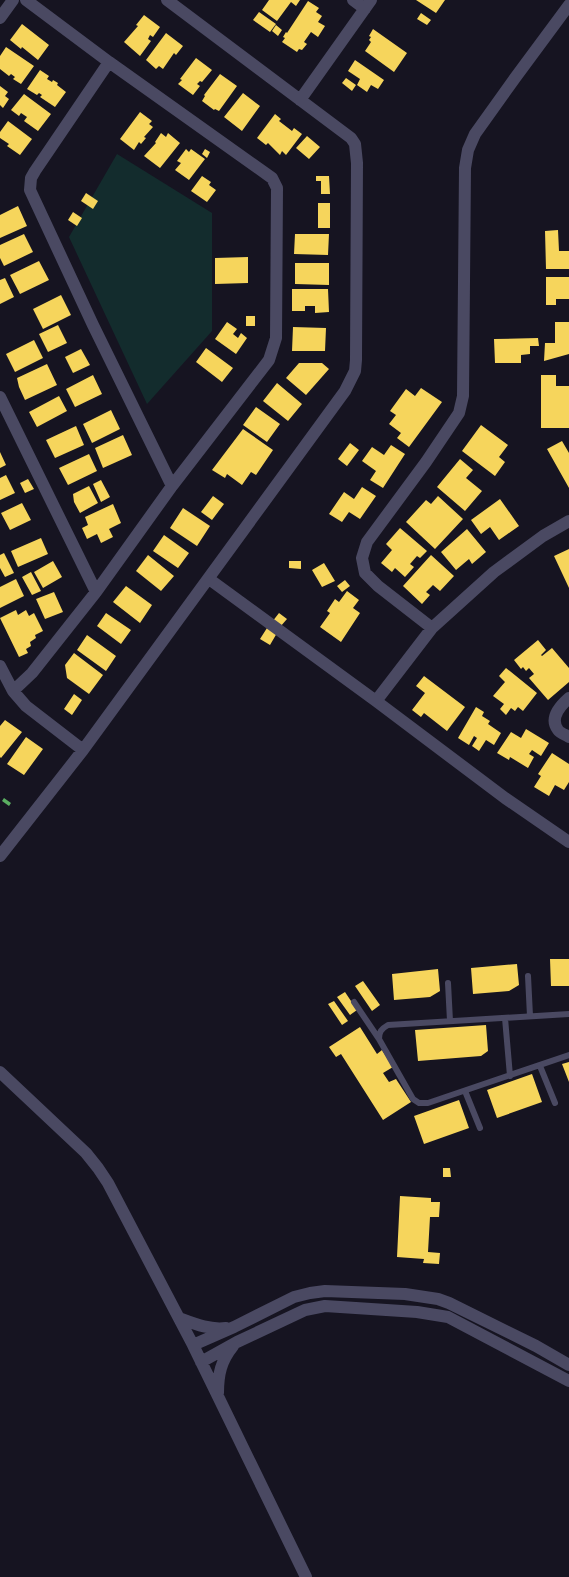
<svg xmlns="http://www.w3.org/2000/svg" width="569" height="1577" viewBox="0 0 569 1577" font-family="'Fira Sans Condensed',sans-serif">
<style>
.green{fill:#132c2d}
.homes{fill:#f6d55c}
.public{fill:#5aae61}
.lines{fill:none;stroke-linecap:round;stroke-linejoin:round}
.lane{stroke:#4a4962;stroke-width:6}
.street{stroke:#4a4962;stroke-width:12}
</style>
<rect width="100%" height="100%" fill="#161421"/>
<path class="green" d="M117 154 212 213V331L147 404 69 237Z"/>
<path class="homes" d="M269 0H300L296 6 291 2 277 21 262 10Z
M416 0H445L436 13Z
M308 1 319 8 316 12 322 16 318 22 325 26 318 37 311 32 304 42 307 44 302 50 299 49 297 52 282 42 285 38 283 37 286 32 287 33Z
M259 12 276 24 270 32 253 20Z
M421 13 431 20 427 25 417 19Z
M144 15 160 27 153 37 150 35 148 39 151 41 140 56 124 42 138 26 136 25Z
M22 24 49 45 38 60 22 47 21 49 10 40Z
M276 25 282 30 278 36 272 31Z
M373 29 407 53 394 72 365 51 371 42 369 40 371 37 369 36Z
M166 33 183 46 176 55 174 53 163 69 159 66 156 69 146 60Z
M6 47 34 66 21 84 13 79 15 77 11 74 9 76 0 69V56Z
M196 58 212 70 202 82 200 81 197 84 200 86 193 95 178 84 182 80 180 79Z
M355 60 384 80 378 89 371 85 367 92 357 85 360 79 348 71Z
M40 70 49 76 47 79 52 82 53 80 58 83 57 85 66 92 55 107 40 97 42 95 39 93 37 95 27 89Z
M220 74 237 86 219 111 215 109 214 110 202 101 205 96 204 95Z
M346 78 356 85 352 91 342 83Z
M0 86 8 92 5 96 9 99 3 108 0 105Z
M243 93 260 106 242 131 224 117Z
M24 94 51 114 38 131 24 121 27 117 21 113 19 116 11 110Z
M140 112 152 121 149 124 153 127 144 137 146 138 141 144 139 142 134 150 120 139Z
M275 114 281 119 279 121 292 131 294 128 302 134 286 155 282 151 280 155 268 143 266 145 257 138Z
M8 121 32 139 20 155 7 146 9 144 0 138V132Z
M161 133 166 137 168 133 180 143 160 168 144 156 156 143 155 142Z
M307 136 320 147 309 159 296 148Z
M186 149 189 152 191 149 205 159 189 180 175 170 181 163 177 161Z
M205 149 210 152 207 158 202 154Z
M202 176 211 182 209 185 216 190 207 202 191 191Z
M316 176H329L330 194H321V181H316Z
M86 193 98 201 93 209 81 201Z
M318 203H330V228H318Z
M18 206 27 226 0 238V215Z
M73 212 82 218 77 226 68 220Z
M558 230 559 251H569V269H546L545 231Z
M24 234 33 252 4 266 0 258V245Z
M295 234H329L328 255 294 254Z
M248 257V283L215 284V258Z
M39 261 49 280 20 294 10 275Z
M295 263H329V285L295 284Z
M546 277H569V299H556V305H546Z
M5 278 14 297 0 304V280Z
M292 289H328L329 312 315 313V306H305V311H292Z
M61 295 71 315 43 329 33 309Z
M246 316H255V326H246Z
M227 322 237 329 233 334 238 338 241 333 247 338 236 354 215 339Z
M555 322H569V354L544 361 545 343H555Z
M58 325 67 343 48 352 39 334Z
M293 327 326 328 325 351H292Z
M538 338 539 346H530V354L521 355V363H495L494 339Z
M34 340 43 358 15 372 6 354Z
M206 348 233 368 222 382 196 362Z
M81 349 90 365 73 373 65 357Z
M299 363H322L329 369 306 395 286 378Z
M47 364 57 385 25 400 19 387 17 378Z
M93 375 102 394 75 407 66 389Z
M541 375H556V386H569V428H541Z
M277 383 302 404 288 421 263 401Z
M421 388 442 402 409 447 397 438 401 433 389 424 396 415 390 411 406 389 415 396Z
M59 396 67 411 37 427 29 412Z
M256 407 280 424 267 442 243 425Z
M111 410 120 429 92 443 83 424Z
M481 425 508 445 499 457 505 462 495 476 462 451Z
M76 426 84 445 55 458 46 440Z
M243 429 273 450 256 475 251 472 242 485 227 474 225 478 212 470Z
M123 435 132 455 103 468 95 448Z
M562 441 569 453V488L547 449Z
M350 443 359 450 347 466 338 459Z
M391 445 405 454 383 488 370 480 376 471 362 461 372 447 384 455Z
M0 452 6 465 0 468Z
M89 454 97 471 68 485 59 468Z
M460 459 473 470 466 478 482 491 465 511 437 487Z
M6 475 15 493 0 500V478Z
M28 479 34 489 25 493 20 483Z
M101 480 110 497 101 502 93 484Z
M89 486 98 503 80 513 74 502 73 494Z
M362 487 376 496 360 519 349 512 342 522 329 514 344 492 354 499Z
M213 496 224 504 212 520 201 512Z
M438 496 463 519 435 549 406 522 426 500 431 504Z
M500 499 519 526 499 540 490 527 481 534 471 520Z
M22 503 31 520 10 530 1 513Z
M113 504 121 523 109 529 113 537 101 543 97 534 87 539 82 528 88 525 85 517Z
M183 508 210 526 197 546 170 528Z
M400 528 427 551 420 558 417 556 410 564 414 567 405 577 395 568 392 572 381 563 392 550 386 544Z
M467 529 486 552 472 564 469 559 456 570 441 552Z
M164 535 189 553 178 568 153 551Z
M41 538 48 554 18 567 11 551Z
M569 549V588L554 556Z
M4 553 14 573 5 577 0 568V555Z
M148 555 174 576 161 591 136 571Z
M431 555 454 576 440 591 433 585 426 592 430 595 422 604 403 586Z
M53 561 62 577 43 588 34 572Z
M289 561H301V569L289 568Z
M324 563 335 581 322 587 312 570Z
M31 572 41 591 32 595 22 577Z
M16 579 24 596 0 608V587Z
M345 580 350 586 342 592 337 586Z
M126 586 152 605 140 623 113 602Z
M347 591 359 600 353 608 360 613 341 642 320 627 330 613 327 611 335 599 339 602Z
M54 592 63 612 45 619 36 599Z
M16 610 18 615 26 610 29 616 34 613 43 631 35 635 36 638 30 642 31 646 26 649 28 653 19 657 0 618Z
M106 613 131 630 121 644 97 626Z
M279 613 287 619 280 627 272 622Z
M267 628 277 633 270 645 260 639Z
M87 635 116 656 106 671 77 650Z
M538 640 546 650 541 655 542 656 552 648 569 668V682L548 700 529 678 534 674 529 668 526 671 523 667 521 669 514 660Z
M74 653 103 675 89 694 67 678 65 665Z
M506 668 537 693 523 711 518 707 515 711 511 708 506 715 500 709 504 704 493 696 505 682 499 676Z
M424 676 465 707 447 731 424 713 421 717 412 710 425 693 416 686Z
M74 694 82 700 72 715 64 709Z
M476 707 484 712 482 716 490 721 488 724 501 733 494 745 486 740 479 751 472 746 477 738 474 736 469 745 458 738Z
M5 720 22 732 1 758 0 757V726Z
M526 729 549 743 541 756 532 750 529 754 534 757 528 768 510 757 509 760 497 753 511 732 521 738Z
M26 737 43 749 24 775 7 764Z
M552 753 569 764V782L564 790 555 785 549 796 534 787 541 776 538 774Z
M550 959H569V986H551Z
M517 964 519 985 509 991 473 994 471 968Z
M438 969 440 991 430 997 394 1000 392 974Z
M363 981 380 1005 372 1011 355 986Z
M345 992 357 1010 350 1015 337 997Z
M334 1001 348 1021 342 1025 328 1004Z
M486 1025 488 1051 481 1056 418 1061 415 1030Z
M360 1027 377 1054 382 1050 393 1067 383 1073 389 1082 396 1079 411 1102 383 1120 341 1054 336 1057 329 1047Z
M569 1062V1082L562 1064Z
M532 1074 542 1102 497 1118 487 1090Z
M459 1100 469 1128 424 1144 414 1116Z
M443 1168H450L451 1177H443Z
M400 1196 431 1198V1202H440L439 1217H430L428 1252 440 1253 439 1264 423 1263 424 1259 397 1257Z"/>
<path class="public" d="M4 798 11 803 9 806 2 801Z"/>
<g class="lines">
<path class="lane" d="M528 976 530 1016
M448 983 450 1021
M354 1002 379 1039
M569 1014 388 1025C381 1029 379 1032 379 1039L413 1099 419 1103H428L569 1055
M505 1018 510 1076
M540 1066 555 1103
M465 1091 480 1128"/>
<path class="street" d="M353 0 365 9
M0 18 13 0
M109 62 35 171 31 178 30 190 93 325 172 486
M300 100 371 0
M0 397 96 592
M209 579 376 701 505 798 569 842
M432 628 378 586 365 573 362 558 367 542 426 462 459 413 463 396 465 168 468 150 475 134 515 78 569 5
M0 666 13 691 26 706 83 750
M13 691 32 673 96 592 172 486 269 360 276 338 277 188 272 178 109 62 26 0
M569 698C561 705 549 718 558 730 560 733 566 735 569 737
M376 701 432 628 494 572 543 536 569 521
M0 856 83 750 345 391 355 371 356 360 357 163 355 144 351 138 167 0
M0 1072 86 1153 98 1168 108 1183 193 1345 306 1577
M179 1318C195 1324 209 1330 226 1328
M193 1345 234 1327 294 1297 310 1293 325 1291 405 1294 438 1299 449 1303 536 1346 569 1365
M201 1362 237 1342 305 1310 325 1306 417 1312 448 1317 569 1381
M218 1393C218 1374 221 1361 233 1346"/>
</g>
</svg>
